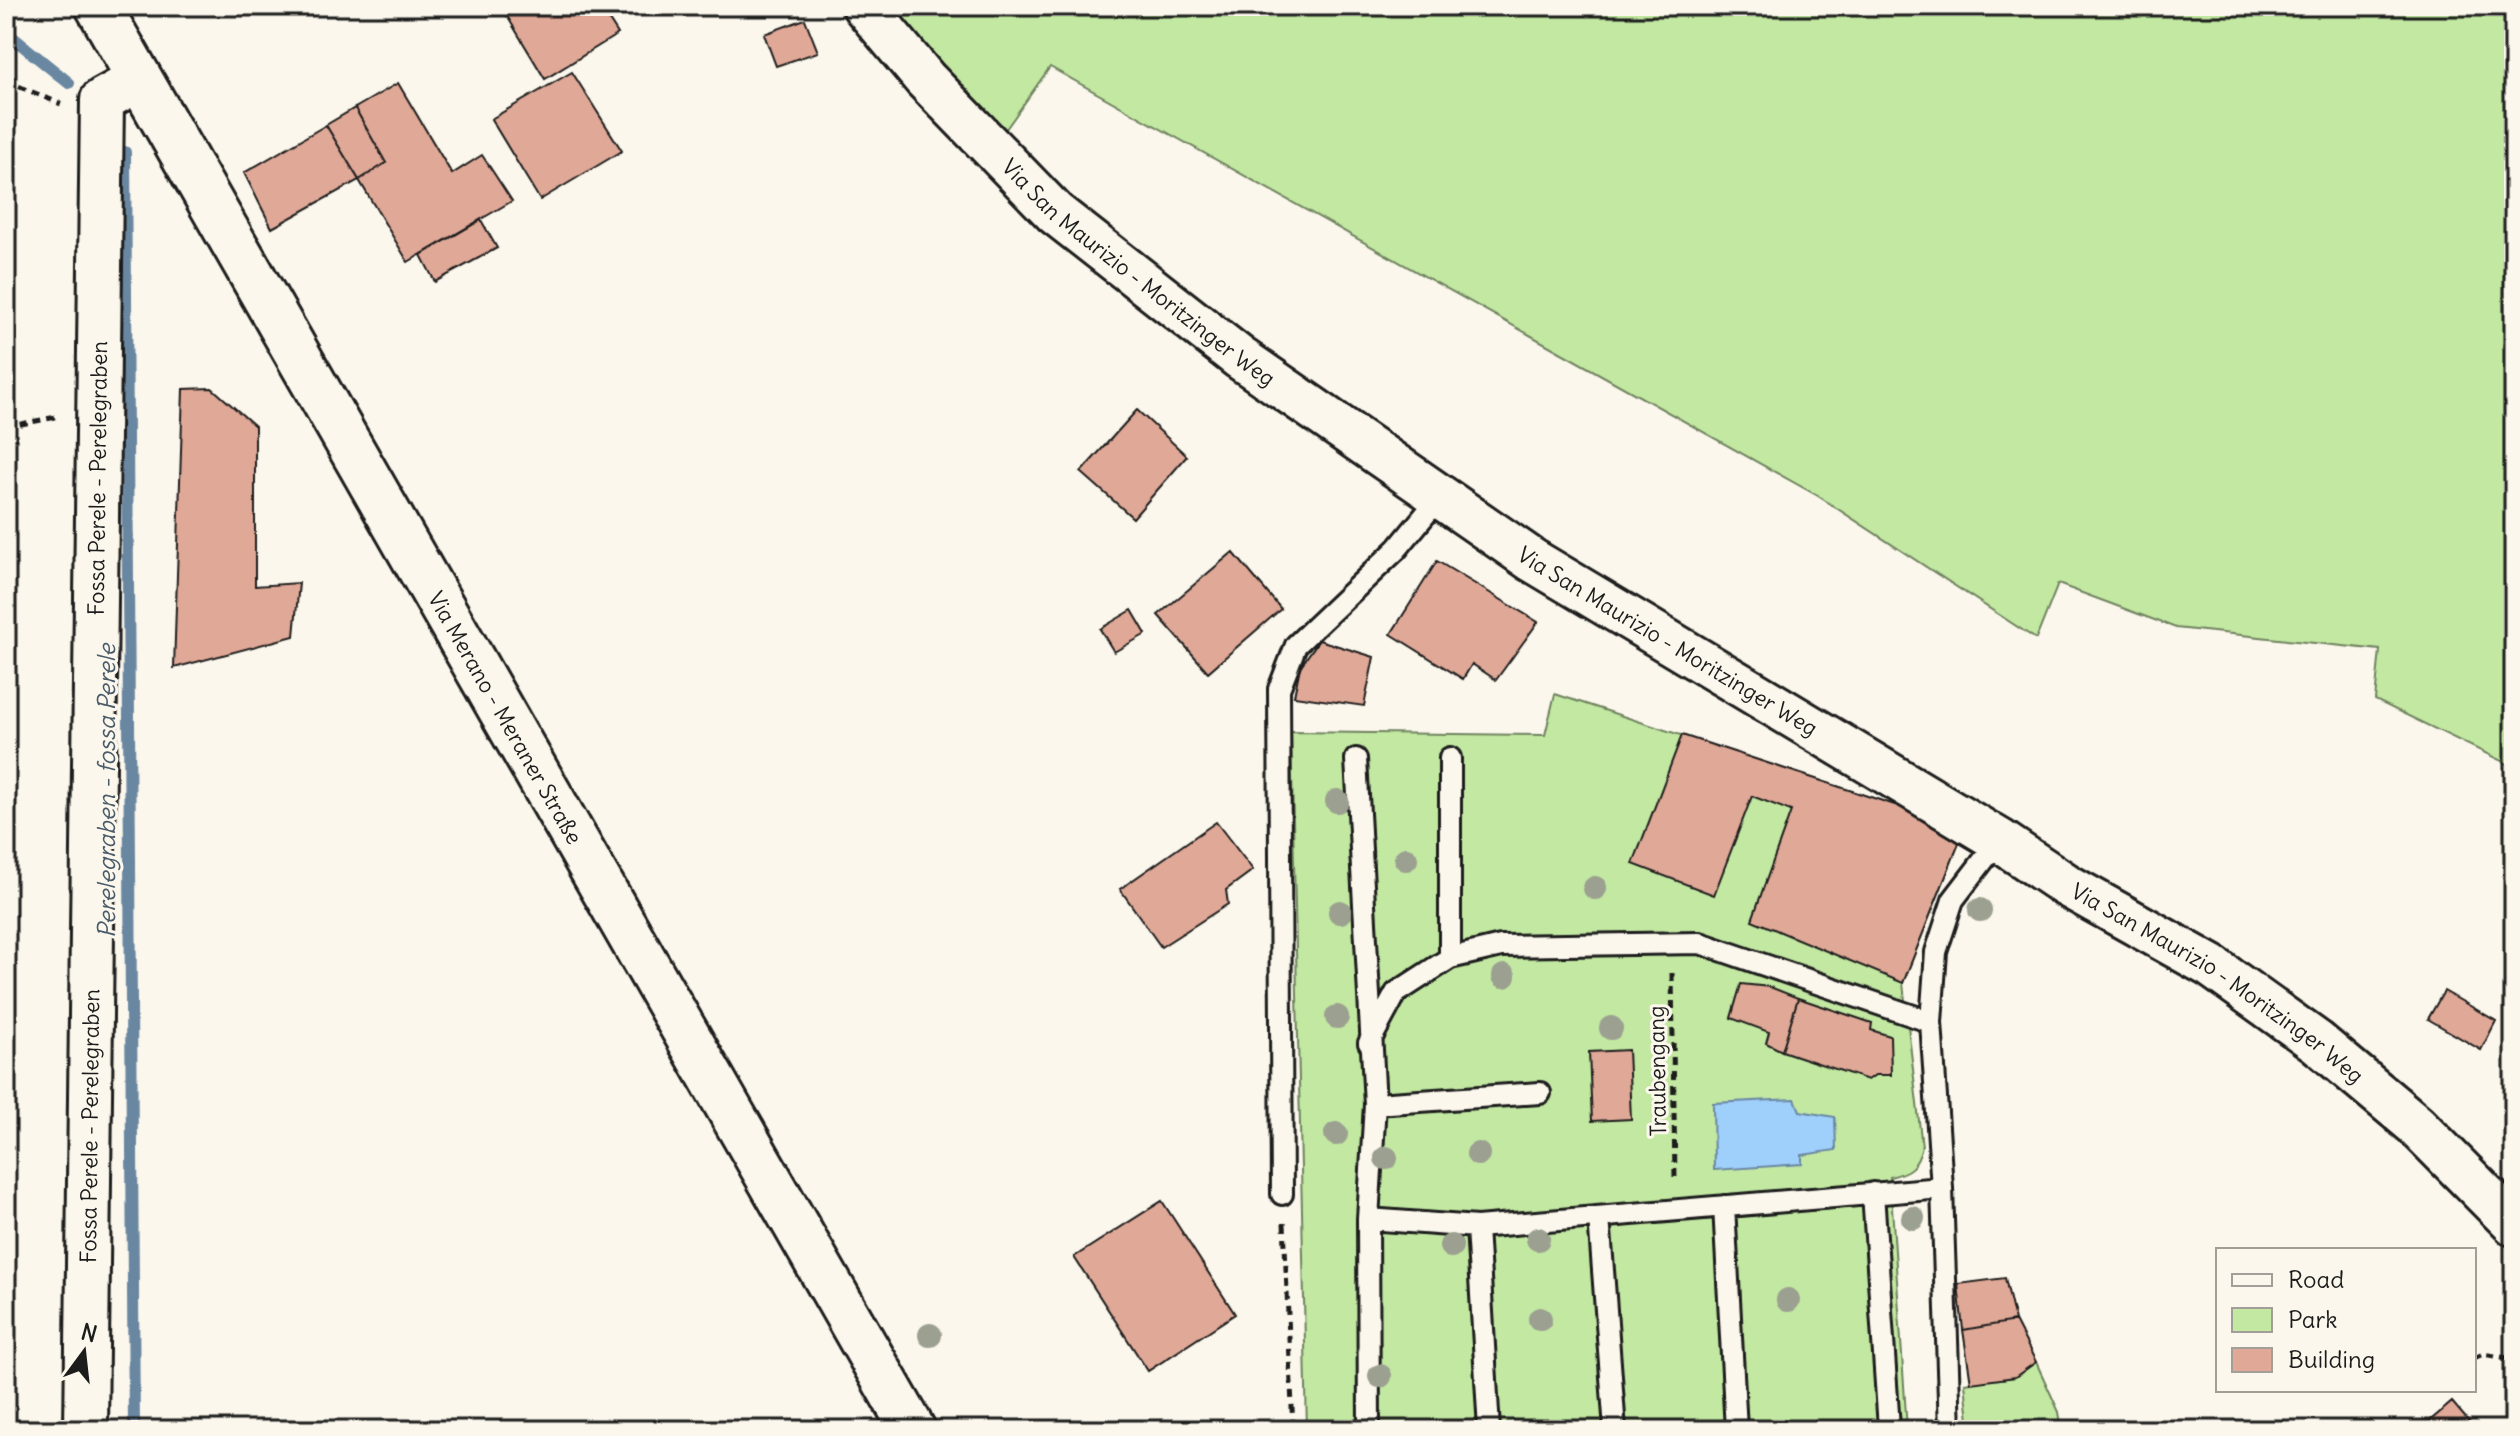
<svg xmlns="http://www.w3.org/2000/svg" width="2520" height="1436" viewBox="0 0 2520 1436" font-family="Delius,sans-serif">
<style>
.green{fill:#c2e8a2;stroke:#6f825f;stroke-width:2}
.water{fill:#9fcffb;stroke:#6b87a2;stroke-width:2}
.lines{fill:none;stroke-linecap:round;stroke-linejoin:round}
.stream{stroke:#6b87a2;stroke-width:12}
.building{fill:#e0a897;stroke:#1c1c1c;stroke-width:2}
.service-casing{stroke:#1c1c1c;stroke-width:26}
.minor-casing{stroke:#1c1c1c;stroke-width:48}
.secondary-casing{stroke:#1c1c1c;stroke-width:50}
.path{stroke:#1c1c1c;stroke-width:5;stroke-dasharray:8 6;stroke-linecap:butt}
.service{stroke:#fbf7ec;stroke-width:20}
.minor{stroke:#fbf7ec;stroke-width:42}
.secondary{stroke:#fbf7ec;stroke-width:44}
.tree{fill:#9ca090}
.labels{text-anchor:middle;stroke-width:6;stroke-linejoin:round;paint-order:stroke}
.street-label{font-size:22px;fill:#1c1c1c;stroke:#fbf7ec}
.water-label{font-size:24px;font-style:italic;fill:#4a5b6a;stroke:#fbf7ec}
</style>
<rect width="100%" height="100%" fill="#fbf7ec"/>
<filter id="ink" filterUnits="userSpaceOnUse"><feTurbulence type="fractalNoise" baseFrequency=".0125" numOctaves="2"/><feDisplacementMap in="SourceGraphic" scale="16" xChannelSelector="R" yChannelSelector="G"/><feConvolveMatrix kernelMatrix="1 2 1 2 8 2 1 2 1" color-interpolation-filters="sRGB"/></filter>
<g filter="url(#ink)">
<path class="green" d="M890 6H2514V767L2375 700 2380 650 2176 628 2058 584 2036 639 1818 496 1050 67 1006 129 984 115Z
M1555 694 1965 828 1903 983 1922 1147C1917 1167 1910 1172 1890 1177L1907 1430H1307L1291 732 1545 735Z
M2036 1362 2059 1412 2062 1430H1970L1965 1383 2015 1377Z"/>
<path class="water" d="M1795 1099 1800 1111 1835 1117 1836 1150 1802 1155V1164L1714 1170 1713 1103Z"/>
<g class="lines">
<path class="stream" d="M6 32 69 83
M125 152 134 1430"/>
</g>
<path class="building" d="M501 6H600L618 34 545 79Z
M805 19 818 52 776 66 764 34Z
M572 72 622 151 540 200 491 119Z
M398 83 452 174 482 155 512 201 408 262 359 180 386 163 355 108Z
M355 108 386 163 359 180 326 125Z
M326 125 359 180 272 228 244 173Z
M481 220 497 248 435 282 421 255Z
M212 388 255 426V586L299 583 294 636 174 668 183 389Z
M1137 410 1187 456 1133 518 1081 472Z
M1233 552 1281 609 1208 672 1158 615Z
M1437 561 1538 622 1496 680 1472 664 1463 679 1391 634Z
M1132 610 1146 634 1114 652 1100 629Z
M1319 640 1374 657 1364 706 1294 696 1300 667Z
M1682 735 1965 828 1903 983 1752 920 1791 811 1752 796 1714 895 1633 864Z
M1216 822 1253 870 1226 890 1228 904 1161 947 1120 889Z
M1741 984 1770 987 1798 998 1782 1051 1766 1043 1769 1032 1731 1018Z
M2444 991 2496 1021 2481 1050 2428 1019Z
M1798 998 1872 1023 1871 1030 1890 1036 1891 1075H1875L1868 1080 1782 1051Z
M1628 1050 1631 1119 1592 1121 1589 1052Z
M1162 1201 1235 1314 1148 1371 1074 1257Z
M2005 1278 2015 1321 1963 1330 1958 1284Z
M2015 1321 2036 1362 2015 1377 1971 1383 1963 1330Z
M2452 1402 2476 1430H2419Z"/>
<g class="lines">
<defs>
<path id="service" d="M1450 758V958
M1356 759 1375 1104 1368 1219 1369 1430
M1369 1043 1396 993 1450 958 1501 946 1700 943 1931 1022
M1375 1104 1540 1093
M1873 1193 1889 1428
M1282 1194 1279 689 1296 645 1397 549 1439 498
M1724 1206 1736 1430
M1599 1217 1615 1430
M1368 1219 1477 1227 1942 1188
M1477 1227 1489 1430
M1950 1430 1942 1188 1931 1022 1936 952 1953 900 1999 840"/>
<g id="minor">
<path id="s1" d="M864 6 925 79 1055 213 1240 358 1532 560 1999 840 2066 885 2211 966 2317 1042 2416 1125 2514 1224"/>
<path id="s2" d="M86 1430 102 100 140 79"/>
</g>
<g id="secondary">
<path id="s3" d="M98 6 913 1430"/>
</g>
</defs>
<use href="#service" class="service-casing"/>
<use href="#minor" class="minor-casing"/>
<use href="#secondary" class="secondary-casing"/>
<path class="path" d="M6 81 61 104
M6 427 56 417
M1672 973 1675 1179
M1284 1223 1293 1430
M2474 1358 2483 1354 2514 1359
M2512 1430 2514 1429"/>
<use href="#service" class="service"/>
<use href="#minor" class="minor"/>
<use href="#secondary" class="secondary"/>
</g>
<g class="tree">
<circle cx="1337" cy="801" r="12"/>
<circle cx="1406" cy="859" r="12"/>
<circle cx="1595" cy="888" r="12"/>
<circle cx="1980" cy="910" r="12"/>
<circle cx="1340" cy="912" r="12"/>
<circle cx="1504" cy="976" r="12"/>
<circle cx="1337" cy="1017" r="12"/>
<circle cx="1611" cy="1028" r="12"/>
<circle cx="1336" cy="1134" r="12"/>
<circle cx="1478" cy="1154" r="12"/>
<circle cx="1386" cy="1158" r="12"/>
<circle cx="1913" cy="1218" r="12"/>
<circle cx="1538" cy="1239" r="12"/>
<circle cx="1451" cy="1246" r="12"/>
<circle cx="1788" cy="1300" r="12"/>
<circle cx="1540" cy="1319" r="12"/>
<circle cx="930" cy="1335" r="12"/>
<circle cx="1380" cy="1376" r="12"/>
</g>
</g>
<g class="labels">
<g class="street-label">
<text dy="8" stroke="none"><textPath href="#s1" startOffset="384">Via San Maurizio - Moritzinger Weg</textPath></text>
<text dy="8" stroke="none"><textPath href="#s2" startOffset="952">Fossa Perele - Perelegraben</textPath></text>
<text dy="8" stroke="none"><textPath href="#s1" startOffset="1030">Via San Maurizio - Moritzinger Weg</textPath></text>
<text dy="8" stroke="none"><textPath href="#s3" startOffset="820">Via Merano - Meraner Straße</textPath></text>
<text dy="8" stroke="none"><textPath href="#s1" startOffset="1678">Via San Maurizio - Moritzinger Weg</textPath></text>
<text transform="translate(1657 1071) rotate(-91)" y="8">Traubengang</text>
<text dy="8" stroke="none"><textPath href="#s2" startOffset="304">Fossa Perele - Perelegraben</textPath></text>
</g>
<g class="water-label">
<text transform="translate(107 791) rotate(-90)" y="8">Perelegraben - fossa Perele</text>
</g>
</g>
<rect width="2520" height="1436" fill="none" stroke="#fbf7ec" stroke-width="32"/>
<rect x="16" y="16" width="2488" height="1404" fill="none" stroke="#1c1c1c" stroke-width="3" filter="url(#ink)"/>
<rect x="2216" y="1248" width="260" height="144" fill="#fbf7ec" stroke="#a29f99" stroke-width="2"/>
<rect x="2232" y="1274" width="40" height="12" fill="#fbf7ec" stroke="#a29f99" stroke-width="2"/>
<text x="2288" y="1288" font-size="24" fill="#1c1c1c">Road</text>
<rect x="2232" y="1308" width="40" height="24" fill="#c2e8a2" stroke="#a29f99" stroke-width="2"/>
<text x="2288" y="1328" font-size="24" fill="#1c1c1c">Park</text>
<rect x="2232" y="1348" width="40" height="24" fill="#e0a897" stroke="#a29f99" stroke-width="2"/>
<text x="2288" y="1368" font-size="24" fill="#1c1c1c">Building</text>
<g transform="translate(84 1352) rotate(15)" stroke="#fbf7ec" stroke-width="6" paint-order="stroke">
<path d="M0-6L14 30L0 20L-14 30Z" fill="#1c1c1c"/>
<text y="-12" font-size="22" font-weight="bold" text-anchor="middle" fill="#1c1c1c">N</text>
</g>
</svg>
